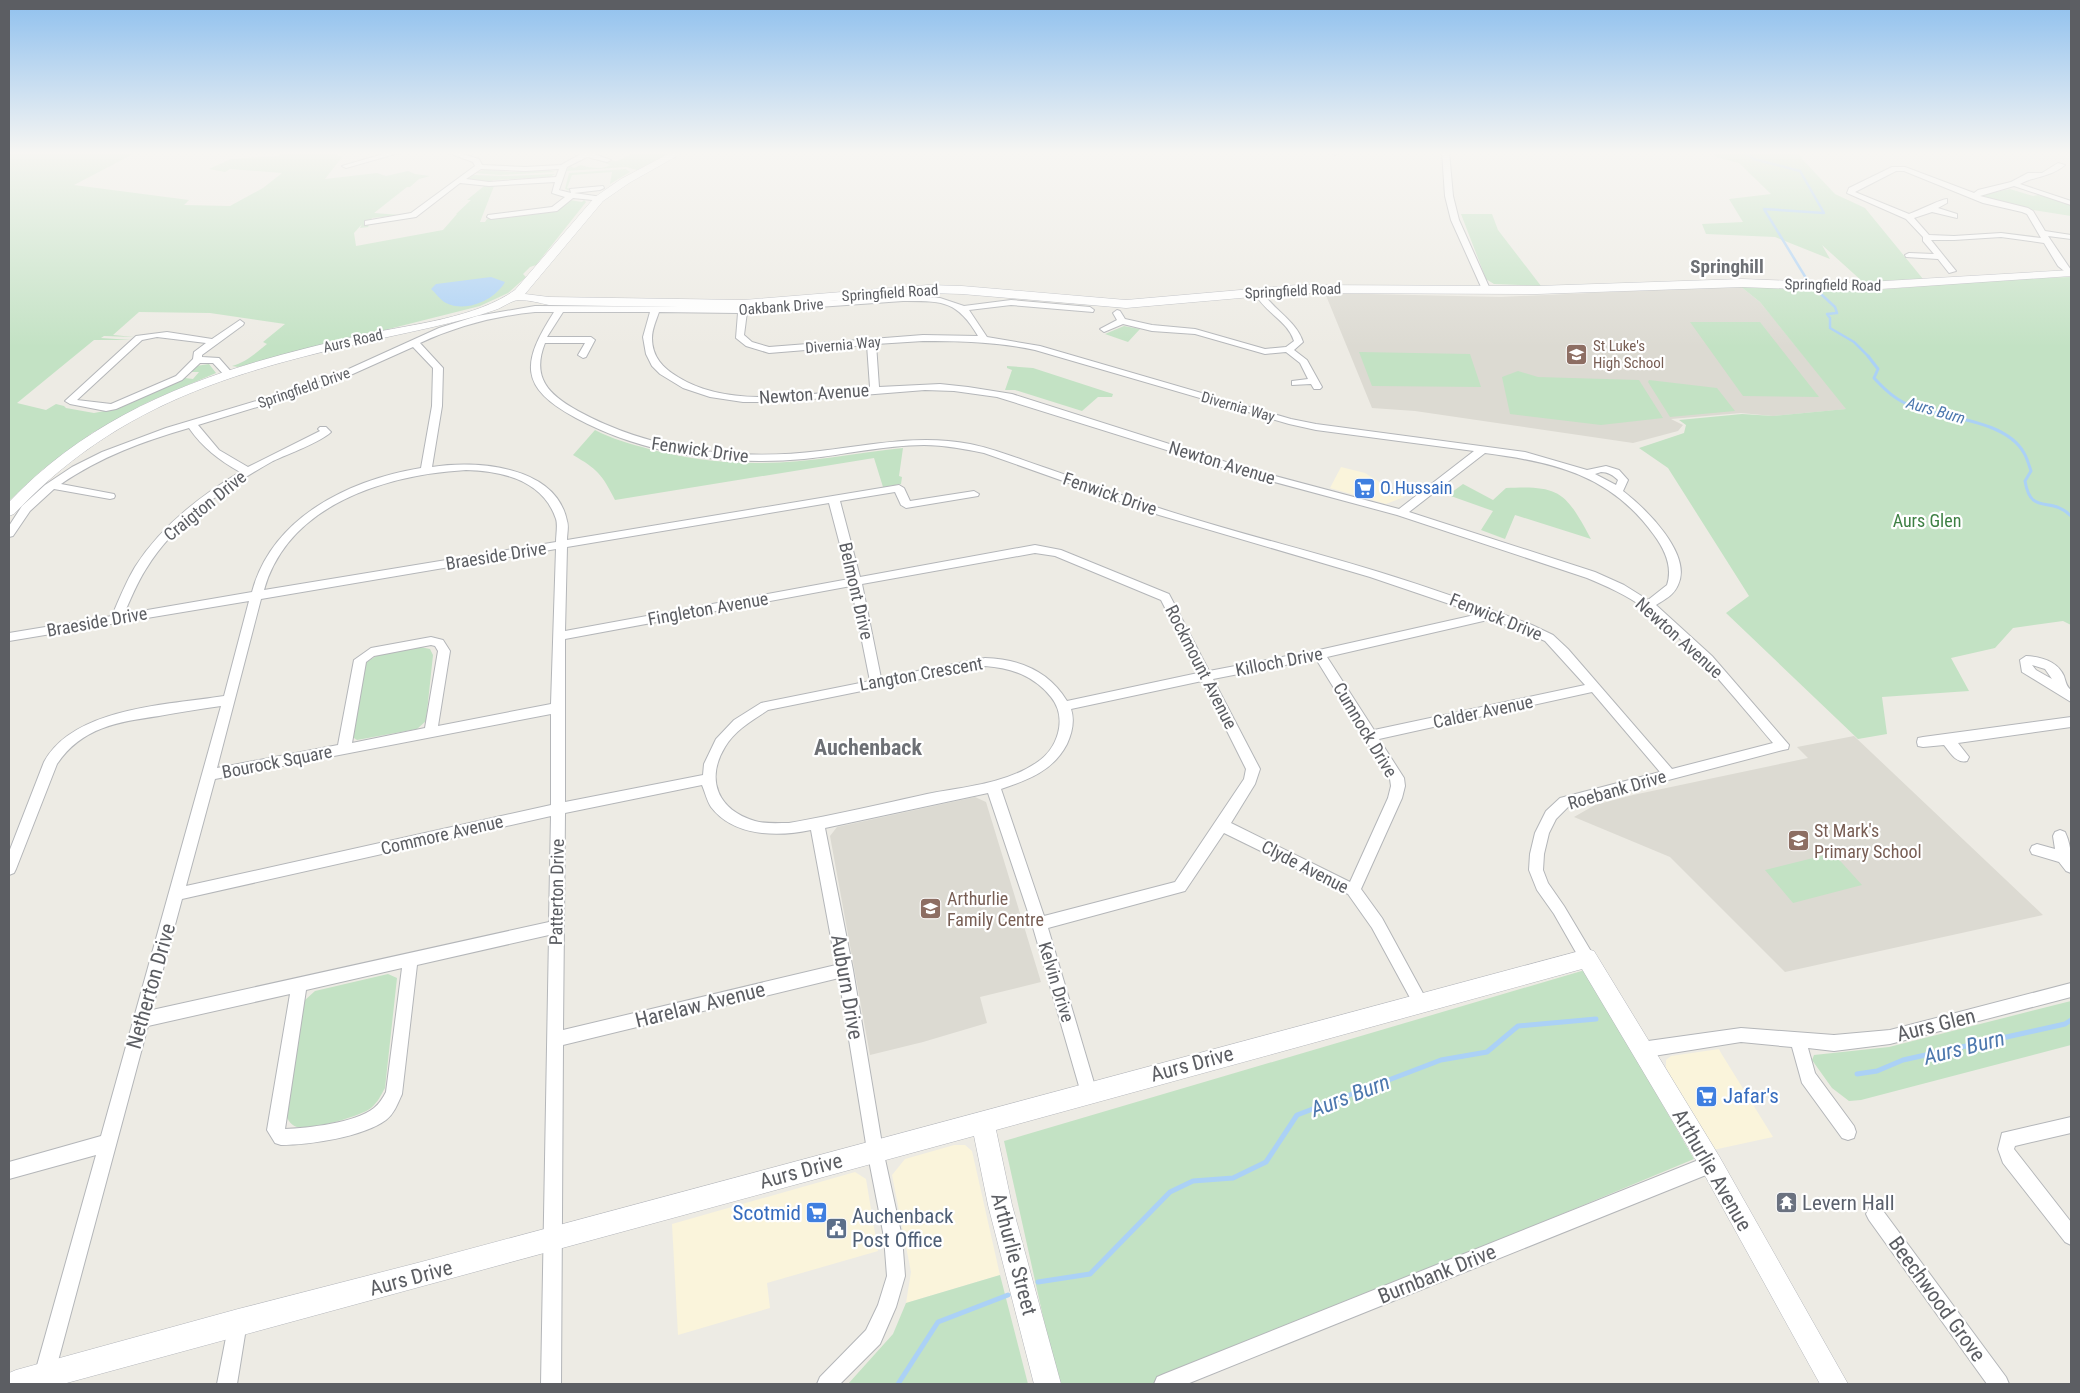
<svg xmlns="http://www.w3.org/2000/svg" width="2080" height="1393" viewBox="0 0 2080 1393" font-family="'Roboto Condensed',sans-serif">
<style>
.commercial{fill:#faf4db}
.education{fill:#dcdad2}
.green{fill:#c3e2c4}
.water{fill:#abd1f6}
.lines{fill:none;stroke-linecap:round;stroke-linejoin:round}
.stream-far2{stroke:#abd1f6;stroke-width:2.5}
.stream-far1{stroke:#abd1f6;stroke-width:3}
.stream{stroke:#abd1f6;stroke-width:5}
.street-casing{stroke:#b4b6b9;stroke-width:2}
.secondary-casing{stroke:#b5b7bc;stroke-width:1}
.street{fill:#fff;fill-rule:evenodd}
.secondary{fill:#fff;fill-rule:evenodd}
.labels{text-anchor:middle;stroke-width:4.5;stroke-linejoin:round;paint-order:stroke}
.far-street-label{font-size:15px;fill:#5c5e63;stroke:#fff}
.far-education-label{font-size:15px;fill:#785e54;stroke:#fff;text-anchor:start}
.far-water-label{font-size:16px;font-style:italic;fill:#4d78ae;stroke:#fff}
.street-label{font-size:18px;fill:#5c5e63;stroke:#fff}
.shop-label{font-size:18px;fill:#366cbe;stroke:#fff;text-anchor:start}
.park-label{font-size:18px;fill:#3e8044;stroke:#fff}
.education-label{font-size:18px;fill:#785e54;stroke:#fff;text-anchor:start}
.far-district-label{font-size:19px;font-weight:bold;fill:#6d7075;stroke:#fff}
.near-street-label{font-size:21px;fill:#5c5e63;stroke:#fff}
.near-shop-label{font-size:21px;fill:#366cbe;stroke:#fff;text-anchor:start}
.near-worship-label{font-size:21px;fill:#5b616d;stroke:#fff;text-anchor:start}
.near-service-label{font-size:21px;fill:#4e5e75;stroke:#fff;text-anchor:start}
.district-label{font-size:22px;font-weight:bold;fill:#6d7075;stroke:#fff}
.near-water-label{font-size:22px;font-style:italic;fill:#4d78ae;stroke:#fff}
</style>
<rect width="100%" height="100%" fill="#edebe4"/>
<path class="commercial" d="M1341 467 1365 473 1404 497 1386 504 1330 488Z
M1719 1049 1721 1053 1773 1137 1713 1150 1666 1068V1060L1671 1056Z
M954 1145H965L972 1151 1000 1275 906 1303 911 1272 892 1175 905 1159Z
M855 1172 866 1179 878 1251 767 1283 770 1308 678 1335 672 1224Z"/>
<path class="education" d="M1740 286 1760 302 1847 409 1773 416 1741 413 1671 419 1683 425 1678 431 1633 443 1415 411 1372 408 1325 293 1501 297Z
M1854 736 2043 915 1785 972 1670 857 1574 817 1595 805 1633 795 1808 758 1797 747Z
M975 797 986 802 1041 982 980 997 987 1023 923 1042 870 1055 830 836 837 827Z"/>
<path class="green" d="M9 152H137L74 185 189 200 184 205 230 206 263 188 282 173 230 169 225 172 209 169 231 159 278 156 284 152H330L342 157 325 179 377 173 386 176 408 171 415 174 430 176 419 179 410 187H407L374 213 400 215 372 218 368 227 360 228 362 224 354 233 356 246 443 230 457 214H456L471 200H467L484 186H494L480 222H485L487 219 513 217 528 213 556 211 570 200 582 202 584 200 586 202 536 265 530 267 523 274 526 277 508 293 480 306 238 367 232 366C246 362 256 353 267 344L263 342 285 324 210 313 139 312 113 335 134 337 104 336 101 338 131 340H94L17 403 46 410 56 404 64 406 66 408 94 413 120 408 185 378 193 379 199 372H190L196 366 209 364 216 373 148 402 92 433 42 470 9 501Z
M636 152H671L637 170 626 167 566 171 570 166 574 168 581 165C591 168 601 170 611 165L587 157H589L606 162 611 160 617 161Z
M1712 152H1798L1803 160 1835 194 1865 208 1923 279 1872 284 1863 282 1822 245 1830 259 1775 237 1706 234 1702 224 1743 222 1729 199 1771 194 1739 163 1716 157Z
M487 169 511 172 548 170 555 172 499 175 475 173Z
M626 169 630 172 610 184 612 172 572 175 567 188 571 189V191L565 189 569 173Z
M555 174 550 177 494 180 489 182 467 180 473 175 505 176Z
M2010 189 2033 196 2038 195 2058 199 2071 205V216L2033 210 1979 195Z
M1461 214H1492L1498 230 1541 286 1494 284 1486 279Z
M2071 277V625L2063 621 2013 628 1995 648 1951 658 1969 691 1882 697 1887 734 1858 739 1726 613 1749 596 1668 468 1639 448 1684 433 1686 425 1679 420 1742 414 1773 416 1846 409 1760 302 1740 286 1863 291 2010 279Z
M1690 322H1760L1819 397 1743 396Z
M1124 326 1140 329 1128 342 1105 334Z
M1359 352 1470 354 1481 387 1372 386Z
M1007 366 1033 368 1113 394 1112 397H1098L1082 411 1015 390H1005L1012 370 1007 368Z
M1518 371 1538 377 1639 380 1663 418 1601 425 1510 414 1502 377Z
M1649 380 1717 388 1735 411 1670 417 1648 382Z
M595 430C612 439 631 444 649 449 684 458 720 463 755 463 804 464 855 453 903 448L899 476 902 477 901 484 883 487 874 458 615 500C602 474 597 469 573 455Z
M1463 484 1493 500 1506 488C1561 485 1566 493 1591 539L1515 515 1505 539 1481 530 1493 511 1448 495Z
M420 647 430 649 433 655 426 721 417 729 357 740 351 736 365 663 378 655Z
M1833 853 1862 885 1793 903 1765 870Z
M1585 970 1694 1159 1153 1384H1058L1004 1141Z
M388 974 397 978 385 1088C381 1095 378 1102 371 1108 361 1116 317 1128 303 1128 294 1128 289 1123 286 1115L305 1000 315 991Z
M2071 1001V1045L1861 1100 1849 1101 1832 1088 1812 1060 1814 1055 1889 1047Z
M1000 1275 1028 1384H848L893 1334 906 1303Z"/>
<path class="water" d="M491 277 505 282C495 300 466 313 446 303 440 300 436 293 431 289L436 284Z"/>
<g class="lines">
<path class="stream-far2" d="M1744 152 1754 159 1800 171 1824 213 1764 209 1809 283 1835 307 1837 313 1827 314 1830 318V328L1854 342 1869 357"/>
<path class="stream-far1" d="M1868 356 1878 369 1874 378C1886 391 1897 401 1914 407 1945 418 2006 420 2024 453 2027 458 2029 465 2031 471L2025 481C2031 517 2051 495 2071 516"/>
<path class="stream" d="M1857 1074 1877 1071 1903 1060 2065 1024 2071 1020
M1038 1282 1090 1274 1170 1192 1193 1181 1233 1178 1266 1162 1297 1115 1441 1060 1487 1052 1518 1026 1596 1019
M898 1384 938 1322 1008 1295"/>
<defs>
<path id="street" d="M390 152H402L346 168 342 166Z
M446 152H456L479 159 482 165 525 167 561 165 581 154 582 152H588L611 160 607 162 587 157 567 167 559 190 571 193 570 189 603 186 604 188 600 190 574 193 602 197V201L573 198 557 211 491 219 487 217 488 215 552 207 565 197 552 193 555 182 489 186 460 183 416 217 365 225V221L411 213 475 166 473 162ZM481 169 525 171 559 169 556 177 489 182 466 179Z
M1331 152H1338L1339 153 1335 155Z
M1442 152H1449L1453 196 1459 220 1490 289 1489 291 1482 289 1451 220 1445 196Z
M2058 163 2065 165C2051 177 2035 176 2020 184L2071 201V205L2014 186 1980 196 2028 208 2033 211 2045 231 2071 235V239L2048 236 2071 270V275H2069L2058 266 2044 243 2001 237 1954 240H1931L1956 271 1949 273 1938 259 1906 257 1905 255 1909 253 1934 254 1923 241V237L1906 219 1847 193 1849 188 1892 167H1905L1974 193 1978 190 2011 182 2028 173H2042ZM1896 171H1904L1983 203 2022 212 2027 214 2041 238 2001 233 1954 236 1929 235 1914 218 1932 212 1957 218V214L1938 208 1947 203V199C1941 199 1918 211 1909 214L1855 192Z
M1255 290H1261C1274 311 1296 320 1303 342L1294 350 1307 360 1322 387 1320 389H1314L1311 384 1292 385V381L1308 379 1300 363 1286 352 1265 354 1195 334 1152 331 1123 324 1104 332 1100 329 1117 320 1113 313 1117 310 1120 311 1125 319 1152 325 1195 329 1265 349 1286 347 1294 341C1288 321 1265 313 1254 292Z
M903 295 940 298 964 306 1011 300 1090 307 1094 310 1093 312 1011 305 969 310 987 337 1040 346 1291 419 1316 424 1525 452 1587 470 1606 466 1619 470 1628 480 1623 491C1645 508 1693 554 1678 585 1674 595 1664 600 1656 605L1712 656 1789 745 1788 749 1783 750 1569 806 1556 819 1549 833 1544 854 1543 870 1548 883 1564 906 1592 953 1595 958 1592 963 1587 965 1582 963 1554 914 1537 890 1529 870 1530 854 1535 833 1546 811 1560 798 1660 772 1592 692 1379 739 1404 778 1405 786 1402 798 1361 889 1382 918 1425 997 1428 1002 1425 1007 1420 1009 1415 1007 1372 928 1348 894 1224 833 1185 891 1048 928 1097 1093 1095 1099 1089 1101 1083 1099 1081 1093 1032 924 988 793 825 828 853 970 883 1150 902 1237 905 1276 896 1307 880 1344 840 1384H817L820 1377 866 1330 878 1305 887 1276 884 1237 867 1150 839 978 563 1045 561 1384H541L549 935 417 965 402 1094C398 1103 394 1114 386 1120 363 1137 309 1145 281 1145L275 1143 267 1130 290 994 148 1026 54 1376 51 1383H37L34 1376 96 1155 9 1179V1162L101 1136 221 706C200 709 180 712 159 716 118 722 82 727 57 764L16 869 14 873 9 875V852L44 762C74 707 168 705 224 696L249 601 9 641V633L112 616C119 599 126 582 135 567 161 526 200 496 240 472 219 460 203 448 189 428 144 441 100 457 61 484L114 494 115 496 114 498 110 499 54 489 30 511 13 536 9 537V526L22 506 45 485 72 467 102 452 166 428 320 382 439 328 477 316 535 306 739 307 741 302H747L748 307ZM903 301C942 301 957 300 978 336L923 335 769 347 752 342 744 335 747 312ZM535 312H554C522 362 518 387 576 418 645 455 726 466 804 459 844 455 884 445 924 445 944 445 964 449 984 453L1159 515 1370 577 1479 614 1319 650 1209 671 1169 594 1061 550 1035 545 860 577 840 501 895 492 901 505 906 508 978 496 979 494 974 491 910 501 904 488 899 485 567 540C567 534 569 526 567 521 556 465 475 460 432 467L442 406 443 368 420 343C457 326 495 316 535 312ZM563 312H650L643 337 646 354 652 366 660 374 683 388 710 397 743 402H775L925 390 954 391 997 397 1237 472 1397 515 1587 578C1606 586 1627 595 1644 608 1694 646 1733 696 1773 743L1672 769 1568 649 1553 635 1532 625C1481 606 1431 588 1379 572 1308 550 1236 533 1165 510 1124 497 1084 481 1043 467 1019 459 995 449 970 444 919 434 871 445 820 451 738 461 651 451 578 411 549 395 531 378 545 343H585L578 355 583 358 586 357 595 340 591 337H547ZM659 312 738 313 736 338 746 346 769 353 867 345 870 387C811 394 731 410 678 377 663 368 652 357 652 338 652 329 656 321 659 312ZM923 341C961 341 998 342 1035 350L1289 424 1316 430 1474 451 1399 509 1245 468 1012 394 968 387 940 384 879 387 876 344ZM413 347 433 368 432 406 421 468C349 480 272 517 252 592L124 614C131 598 137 583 146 569 175 521 225 488 273 461 288 454 321 442 331 432L326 427H320L318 429 320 431 248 467 219 450 198 425 326 386ZM1485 453C1554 462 1611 475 1654 535 1665 550 1673 567 1667 585L1648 600 1624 585 1595 572 1409 512ZM466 470C502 471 543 480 556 519 558 525 556 535 556 542L264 590C288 504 386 475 466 470ZM1601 472C1608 472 1613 475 1618 480L1616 485 1595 474ZM829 503 849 579 565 631 567 547ZM556 549 551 704 438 726 450 651 443 640 431 637 371 648 354 660 338 745 217 768 261 599ZM1035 553 1055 556 1161 600 1198 673 1067 701C1049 671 1019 659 985 658L881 678 862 584ZM851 586 870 681 761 703 734 720 716 739 704 764 703 775 565 802V639ZM1492 619 1545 641 1585 685 1374 730 1327 657ZM431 645 435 646 438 651 425 728 352 743 366 662 374 656ZM1316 659 1390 779 1391 786 1388 798 1350 882 1231 823 1255 784 1260 769 1213 679ZM985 666C1012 668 1034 676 1051 697 1068 718 1058 749 1036 763 1005 784 963 787 927 794 881 804 835 815 789 823 778 823 765 824 755 821 718 810 705 780 725 747 735 730 753 720 768 710ZM1202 681 1246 769 1244 779 1175 882 1044 916 1001 789C1028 780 1053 771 1067 744 1072 733 1075 721 1071 709ZM551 714V805L186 886 215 779ZM702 785C705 792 707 801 711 807 734 837 778 837 811 830L836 965 563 1030 565 813ZM551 816 549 922 152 1010 182 899ZM402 968 386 1092C383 1098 379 1104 374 1108 355 1123 308 1128 285 1129L306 990Z
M240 320 244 323 243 325 202 355V357L219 358 234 375 232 377H226L213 363H200L182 380 116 409 106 411 70 404 65 401 136 336 167 332 212 339ZM157 337 206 343 194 352 193 359 176 376 111 404 77 400 142 340Z
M2026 656C2042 657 2057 661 2064 676 2066 682 2066 686 2071 690V702L2022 672 2020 660ZM2032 665 2045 669 2052 679 2036 670Z
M2071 717V727L1958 743 1969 757 1967 761C1956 764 1950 752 1944 745L1923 747 1918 746 1917 742 1918 738 1923 737Z
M2060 830 2065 832C2071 844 2072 860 2071 873L2066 871 2059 862 2032 854 2030 850 2032 846 2037 844 2055 849 2053 836 2055 832Z
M2071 983V997L1890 1044 1834 1051 1808 1048 1815 1073 1854 1126 1856 1132 1854 1138 1848 1140 1842 1138 1802 1083 1792 1047 1741 1042 1641 1058 1635 1055 1633 1050 1635 1045 1641 1042 1741 1028 1834 1035 1890 1030Z
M2071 1117V1133L2015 1146 2014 1149 2071 1222V1245L2065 1242 2003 1163 1998 1149 2002 1133Z
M1711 1155 1717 1158 1720 1164 1717 1170 1711 1173 1187 1384H1154L1157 1377 1164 1374Z
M1875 1205 1881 1208 2006 1377 2009 1384H1987L1869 1220 1866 1214 1869 1208Z
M238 1313 245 1315 247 1322 237 1384H217L229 1322 231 1315Z"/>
<path id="secondary" d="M672 152H684L629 183 603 201 525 294 549 297 744 300 928 285 962 286 1126 300 1297 285 1537 286 1742 279 1851 283 2071 270V276L1851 291 1742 287 1537 294 1297 293 1126 308 962 294 928 293 744 308 549 305C540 303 529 300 519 300 512 300 502 308 495 310 475 317 454 322 433 327 271 363 133 387 14 514L9 516V502C106 400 233 364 366 334 413 324 476 318 515 290L595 197 621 179Z
M1587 949 1594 951 1719 1156 1848 1384H1820L1703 1172 1582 969 996 1130 1012 1205 1061 1384H1034L988 1205 974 1136 63 1384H9V1373L16 1370 238 1309 421 1262Z"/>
</defs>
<use href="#street" class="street-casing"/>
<use href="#secondary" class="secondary-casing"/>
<use href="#street" class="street"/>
<use href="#secondary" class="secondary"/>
</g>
<linearGradient id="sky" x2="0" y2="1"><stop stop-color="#8fc0ee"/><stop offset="0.44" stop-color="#f7f6f3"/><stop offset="1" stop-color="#f7f6f3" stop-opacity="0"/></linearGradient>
<rect width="2080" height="347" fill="url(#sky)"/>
<defs>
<symbol id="school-square" viewBox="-11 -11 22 22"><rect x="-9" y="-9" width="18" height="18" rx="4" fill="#8d6e63" stroke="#fff"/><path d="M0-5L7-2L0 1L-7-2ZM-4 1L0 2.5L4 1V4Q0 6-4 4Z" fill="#fff"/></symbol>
<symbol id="supermarket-square" viewBox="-11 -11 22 22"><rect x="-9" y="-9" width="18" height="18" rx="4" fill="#3f7fe0" stroke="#fff"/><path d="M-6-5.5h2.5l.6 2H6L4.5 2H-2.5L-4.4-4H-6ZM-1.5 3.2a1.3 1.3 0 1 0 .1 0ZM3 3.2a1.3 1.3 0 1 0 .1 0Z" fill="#fff"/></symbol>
<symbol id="temple-square" viewBox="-11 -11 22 22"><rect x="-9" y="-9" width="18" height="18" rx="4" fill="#6b7280" stroke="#fff"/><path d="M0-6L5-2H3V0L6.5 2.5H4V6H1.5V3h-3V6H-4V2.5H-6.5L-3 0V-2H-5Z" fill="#fff"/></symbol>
<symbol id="civic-square" viewBox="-11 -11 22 22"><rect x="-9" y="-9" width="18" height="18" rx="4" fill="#5c6f8a" stroke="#fff"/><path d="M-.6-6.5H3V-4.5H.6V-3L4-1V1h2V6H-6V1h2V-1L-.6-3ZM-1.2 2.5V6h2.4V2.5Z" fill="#fff"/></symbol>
</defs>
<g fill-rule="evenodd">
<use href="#school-square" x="1564" y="342" width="25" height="25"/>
<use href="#supermarket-square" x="1352" y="476" width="25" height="25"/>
<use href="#school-square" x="1786" y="828" width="25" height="25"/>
<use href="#school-square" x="918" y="896" width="25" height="25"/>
<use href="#supermarket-square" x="1694" y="1084" width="25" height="25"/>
<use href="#temple-square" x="1774" y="1190" width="25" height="25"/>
<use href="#supermarket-square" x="804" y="1200" width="25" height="25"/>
<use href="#civic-square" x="824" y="1216" width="25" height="25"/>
</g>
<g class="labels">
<g class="far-street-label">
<text transform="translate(1833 285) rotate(1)" y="5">Springfield Road</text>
<text transform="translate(1293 291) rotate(-3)" y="5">Springfield Road</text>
<text transform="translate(890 293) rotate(-4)" y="5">Springfield Road</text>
<text transform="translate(781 307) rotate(-4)" y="5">Oakbank Drive</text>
<text transform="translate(353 341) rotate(-13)" y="5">Aurs Road</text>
<text transform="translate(843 345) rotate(-5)" y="5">Divernia Way</text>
<text transform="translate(304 388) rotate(-19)" y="5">Springfield Drive</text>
<text transform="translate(1238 407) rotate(16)" y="5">Divernia Way</text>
</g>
<g class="far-education-label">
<text x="1593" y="351">St Luke's<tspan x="1593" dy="17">High School</tspan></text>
</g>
<g class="far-water-label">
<text transform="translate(1936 410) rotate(16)" y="6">Aurs Burn</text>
</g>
<g class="street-label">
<text transform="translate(814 394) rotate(-4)" y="6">Newton Avenue</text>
<text transform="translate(700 450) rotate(8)" y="6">Fenwick Drive</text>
<text transform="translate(1222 463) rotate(17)" y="6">Newton Avenue</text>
<text transform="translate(1110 494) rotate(19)" y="6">Fenwick Drive</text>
<text transform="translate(205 506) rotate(-39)" y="6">Craigton Drive</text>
<text transform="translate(496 556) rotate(-9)" y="6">Braeside Drive</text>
<text transform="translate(856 591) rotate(77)" y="6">Belmont Drive</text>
<text transform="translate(708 609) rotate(-10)" y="6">Fingleton Avenue</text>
<text transform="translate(1496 617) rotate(22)" y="6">Fenwick Drive</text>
<text transform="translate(97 622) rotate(-10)" y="6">Braeside Drive</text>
<text transform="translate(1679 638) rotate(42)" y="6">Newton Avenue</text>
<text transform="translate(1279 662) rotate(-11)" y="6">Killoch Drive</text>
<text transform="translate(1201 667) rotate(63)" y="6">Rockmount Avenue</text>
<text transform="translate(921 674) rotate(-10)" y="6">Langton Crescent</text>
<text transform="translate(1483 712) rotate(-12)" y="6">Calder Avenue</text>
<text transform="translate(1365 730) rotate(59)" y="6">Cumnock Drive</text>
<text transform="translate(277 762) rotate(-11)" y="6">Bourock Square</text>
<text transform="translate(1617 790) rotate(-16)" y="6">Roebank Drive</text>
<text transform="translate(442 835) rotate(-13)" y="6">Commore Avenue</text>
<text transform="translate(1305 867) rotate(27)" y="6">Clyde Avenue</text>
<text transform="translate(557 892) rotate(-89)" y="6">Patterton Drive</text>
<text transform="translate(1056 982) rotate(73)" y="6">Kelvin Drive</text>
</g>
<g class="shop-label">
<text x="1380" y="494">O.Hussain</text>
</g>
<g class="park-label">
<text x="1927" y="527">Aurs Glen</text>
</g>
<g class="education-label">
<text x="1814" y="837">St Mark's<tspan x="1814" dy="21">Primary School</tspan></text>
<text x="947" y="905">Arthurlie<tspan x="947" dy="21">Family Centre</tspan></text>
</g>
<g class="far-district-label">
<text x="1727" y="273">Springhill</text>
</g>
<g class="near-street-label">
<text transform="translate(151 986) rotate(-74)" y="7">Netherton Drive</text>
<text transform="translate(847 987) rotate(80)" y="7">Auburn Drive</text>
<text transform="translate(700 1005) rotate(-14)" y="7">Harelaw Avenue</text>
<text transform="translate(1936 1025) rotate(-14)" y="7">Aurs Glen</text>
<text transform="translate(1192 1064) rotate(-15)" y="7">Aurs Drive</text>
<text transform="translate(1712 1170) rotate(60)" y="7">Arthurlie Avenue</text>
<text transform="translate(801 1171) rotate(-15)" y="7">Aurs Drive</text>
<text transform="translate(1014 1254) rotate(75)" y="7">Arthurlie Street</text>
<text transform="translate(1437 1274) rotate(-22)" y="7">Burnbank Drive</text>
<text transform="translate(411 1278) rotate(-15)" y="7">Aurs Drive</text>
<text transform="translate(1937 1299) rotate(54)" y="7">Beechwood Grove</text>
</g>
<g class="near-shop-label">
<text x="1723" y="1103">Jafar's</text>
<text x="801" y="1220" text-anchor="end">Scotmid</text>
</g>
<g class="near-worship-label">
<text x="1802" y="1210">Levern Hall</text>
</g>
<g class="near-service-label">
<text x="852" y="1223">Auchenback<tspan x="852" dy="24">Post Office</tspan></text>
</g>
<g class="district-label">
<text x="868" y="755">Auchenback</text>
</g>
<g class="near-water-label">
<text transform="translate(1964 1047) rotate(-14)" y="8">Aurs Burn</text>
<text transform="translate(1350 1095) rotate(-21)" y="8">Aurs Burn</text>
</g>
</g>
<rect width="2080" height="1393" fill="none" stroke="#5c5e63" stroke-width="20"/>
</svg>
